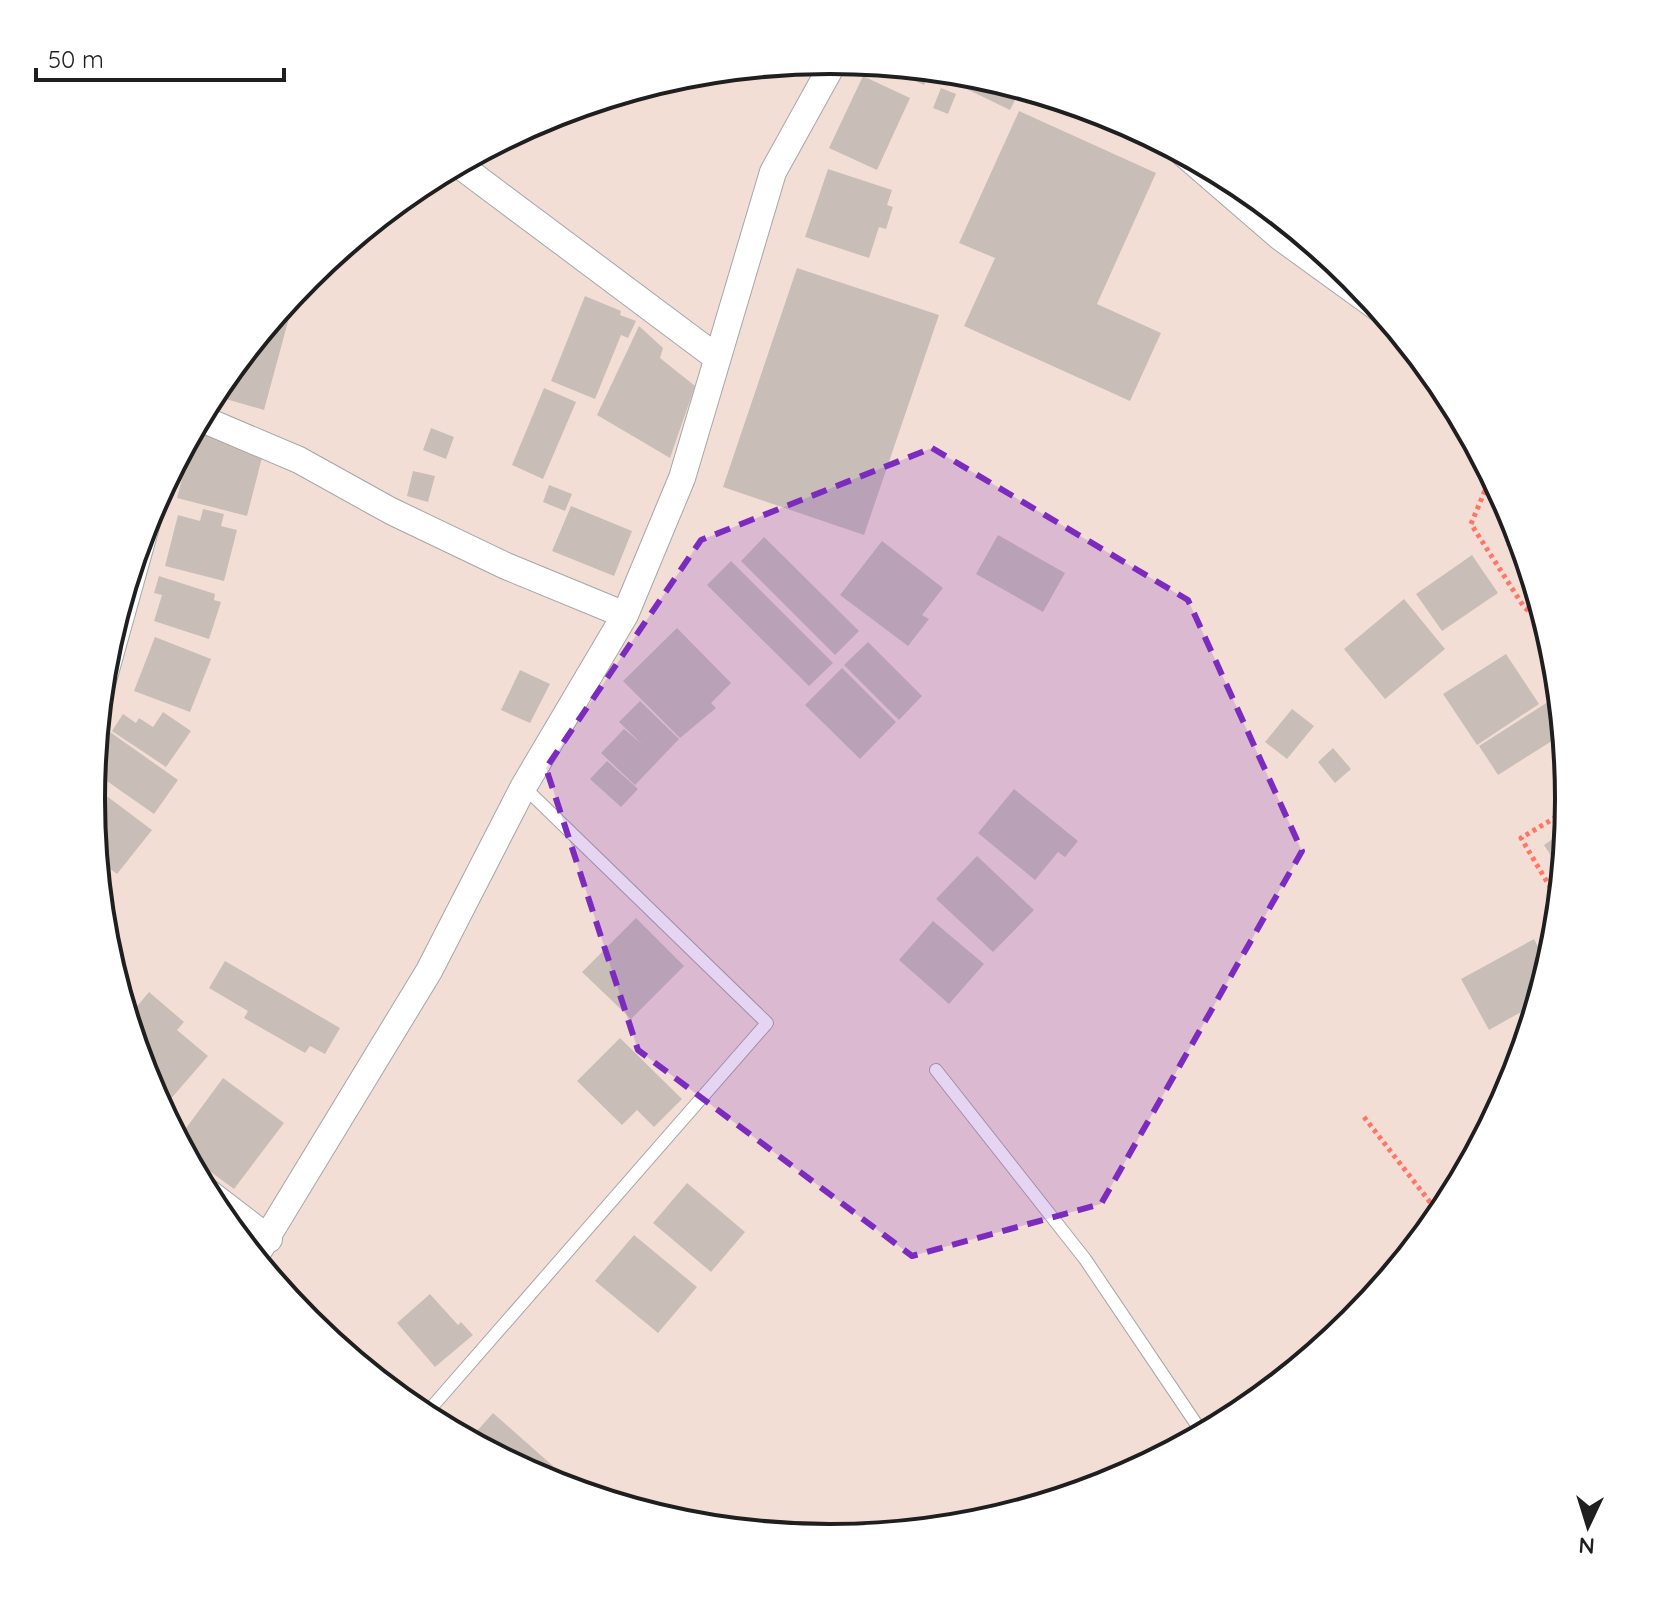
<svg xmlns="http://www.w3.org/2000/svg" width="1660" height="1598" viewBox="0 0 1660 1598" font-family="Quicksand,sans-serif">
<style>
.military{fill:#f3ded6}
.building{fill:#c9beb7}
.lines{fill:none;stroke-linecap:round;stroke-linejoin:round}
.service-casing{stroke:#a6a6a6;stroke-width:14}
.minor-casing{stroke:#a6a6a6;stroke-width:28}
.path{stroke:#ff7666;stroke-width:5;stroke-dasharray:4 4;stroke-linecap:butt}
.service{stroke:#fff;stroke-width:12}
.minor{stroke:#fff;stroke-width:26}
.marked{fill:#7b2cbf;fill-opacity:0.2;stroke:#7b2cbf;stroke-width:6;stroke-dasharray:16 10;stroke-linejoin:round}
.rim{fill:none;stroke:#1f1f1f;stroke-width:4}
</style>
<rect width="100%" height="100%" fill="#f0ece4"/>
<path class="military" d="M93 799a737 737 0 1 1 1474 0a737 737 0 1 1-1474 0Z"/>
<path class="building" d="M882 65 931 70 924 85Z
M951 72 975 74 1021 88 1010 110 948 80Z
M863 76 910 98 877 170 829 148Z
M941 88 956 94 948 114 933 108Z
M1019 111 1156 173 1097 304 1161 333 1130 401 964 326 995 258 959 243Z
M828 169 892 190 887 205 893 207 886 229 879 227 869 258 805 237Z
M797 268 939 315 864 535 723 487Z
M585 296 621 311 620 315 636 321 628 338 621 335 595 399 551 381Z
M285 304 292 307 264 410 212 395Z
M639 326 663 348 660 358 695 386 670 458 597 415Z
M544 388 576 402 543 479 512 465Z
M431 428 454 437 446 459 423 450Z
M194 432 264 450 247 516 177 498Z
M413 471 435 476 428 502 407 496Z
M549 485 572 494 565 511 543 502Z
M571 506 632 531 614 576 552 551Z
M203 509 224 514 221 526 237 530 224 581 165 566 178 515 200 521Z
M1518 534 1525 557 1521 561 1506 545Z
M998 535 1065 573 1043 612 976 574Z
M764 537 859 631 835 655 741 561Z
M882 541 943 588 922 615 929 619 908 646 840 595Z
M1472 555 1498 593 1442 631 1416 594Z
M731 561 833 663 809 686 707 585Z
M159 576 215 594 214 600 221 602 209 639 154 621 162 595 154 593Z
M1404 599 1445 649 1385 699 1344 649Z
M677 628 731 683 711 703 716 708 680 738 623 681Z
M155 637 211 659 190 712 134 691Z
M868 642 922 696 899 720 844 665Z
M1506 654 1539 704 1477 745 1443 694Z
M842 668 896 722 860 759 805 705Z
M520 670 550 684 530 723 501 710Z
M1559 695 1563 734 1498 775 1479 746Z
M640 701 679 739 635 785 601 753 624 729 643 745 619 722Z
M1292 709 1314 726 1287 759 1265 742Z
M163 712 191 731 166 767 112 731 123 714 136 723 139 718 153 727Z
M110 732 178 780 154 814 94 772 96 752Z
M1333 748 1351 769 1335 783 1318 762Z
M607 761 638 789 621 807 590 779Z
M92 785 152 830 117 874 97 859Z
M1014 789 1078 841 1065 857 1058 852 1035 880 978 833Z
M1566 830 1562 873 1544 845Z
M977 856 1034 910 993 952 936 899Z
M636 918 684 966 631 1019 582 972Z
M933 921 984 964 949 1004 899 960Z
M1534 939 1545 960 1536 965 1544 979 1537 1003 1489 1030 1461 979Z
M225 961 340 1028 325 1054 310 1046 305 1053 244 1018 248 1011 209 988Z
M149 992 184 1022 177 1030 208 1056 162 1109 147 1081 128 1017Z
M620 1038 682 1099 654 1127 637 1110 622 1125 577 1081Z
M223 1078 284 1123 234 1189 185 1153 178 1139Z
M687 1183 745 1232 711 1272 653 1223Z
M634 1235 697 1287 658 1333 595 1281Z
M430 1294 458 1325 461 1322 473 1335 435 1367 397 1323Z
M493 1413 553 1466 542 1479 469 1440Z"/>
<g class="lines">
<defs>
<path id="service" d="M936 1070 1085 1259 1203 1434
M424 1416 767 1023 524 787"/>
<path id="minor" d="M1184 154 1280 237 1378 308
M458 164 716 357
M200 418 299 460 391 511 506 566 625 615
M102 684 150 512
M204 1189 269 1239
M255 1257 429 971 524 786 625 615 682 478 773 172 835 60"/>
</defs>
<use href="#service" class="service-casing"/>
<use href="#minor" class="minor-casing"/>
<path class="path" d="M1491 476 1471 524 1524 607 1546 625
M1559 902 1521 838 1568 810
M1364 1117 1440 1215"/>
<use href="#service" class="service"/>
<use href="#minor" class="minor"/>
</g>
<path class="marked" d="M932 448 1188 600 1302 851 1101 1204 912 1256 638 1050 546 768 701 540Z"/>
<path d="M0 0H1660V1598H0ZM105 799a725 725 0 1 1 1450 0a725 725 0 1 1-1450 0Z" fill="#fff" fill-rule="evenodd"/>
<path class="rim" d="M105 799a725 725 0 1 1 1450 0a725 725 0 1 1-1450 0Z"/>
<g transform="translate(1588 1526) rotate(184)" stroke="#ffffff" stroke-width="6" paint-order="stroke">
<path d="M0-6L14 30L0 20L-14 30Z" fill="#1f1f1f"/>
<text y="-12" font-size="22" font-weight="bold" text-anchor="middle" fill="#1f1f1f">N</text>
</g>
<path d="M36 68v12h248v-12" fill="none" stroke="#1f1f1f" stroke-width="4"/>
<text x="48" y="68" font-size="24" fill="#1f1f1f" stroke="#ffffff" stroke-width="6" paint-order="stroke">50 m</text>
</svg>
